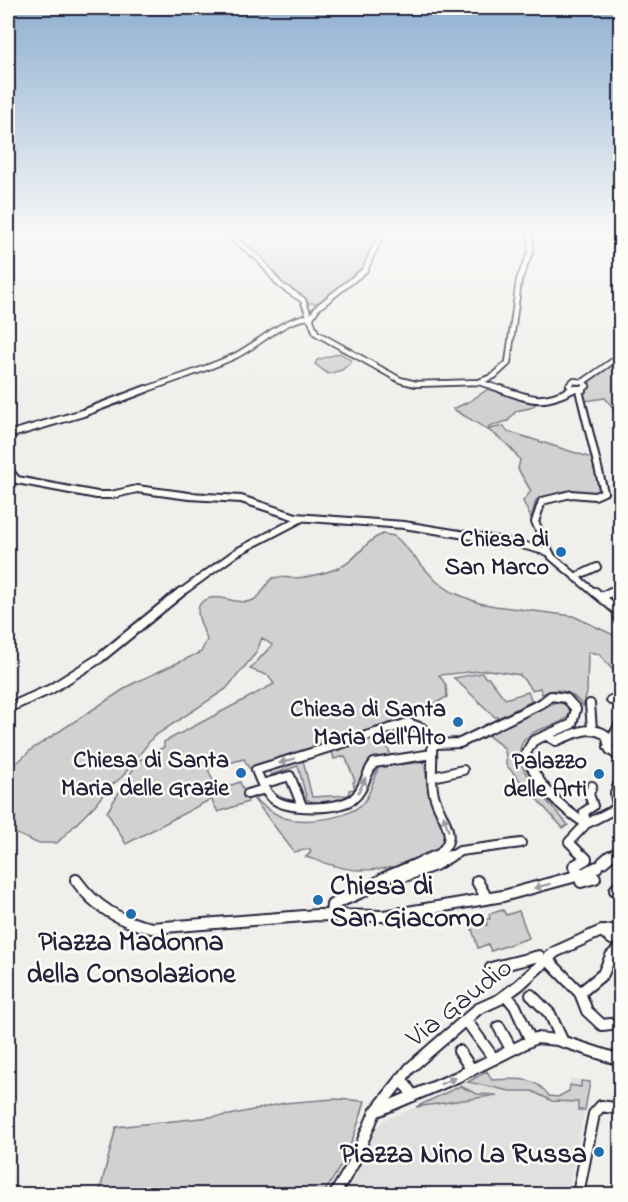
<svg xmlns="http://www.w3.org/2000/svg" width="628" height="1202" viewBox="0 0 628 1202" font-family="'Indie Flower',sans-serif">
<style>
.built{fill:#e0e0df}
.green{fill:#d2d1d1;stroke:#7a7a86;stroke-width:1.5}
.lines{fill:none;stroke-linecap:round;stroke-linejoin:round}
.minor-far3-casing{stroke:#22223b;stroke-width:8}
.minor-far2-casing{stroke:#22223b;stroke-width:10}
.minor-far1-casing{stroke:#22223b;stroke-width:12}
.minor-casing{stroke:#22223b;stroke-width:14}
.minor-far3{stroke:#fdfcf7;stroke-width:4.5}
.minor-far2{stroke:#fdfcf7;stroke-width:6}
.minor-far1{stroke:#fdfcf7;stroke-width:8}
.minor{stroke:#fdfcf7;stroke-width:10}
.oneway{fill:#9a9aa2}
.poi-dot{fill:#1f6fb2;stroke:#fdfcf7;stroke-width:2}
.labels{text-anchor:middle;stroke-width:5;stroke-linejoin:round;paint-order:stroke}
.poi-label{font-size:24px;font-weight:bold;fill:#22223b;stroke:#fdfcf7;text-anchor:end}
.near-poi-label{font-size:28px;font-weight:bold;fill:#22223b;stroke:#fdfcf7;text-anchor:start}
.near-street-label{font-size:28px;fill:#22223b;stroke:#fdfcf7}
</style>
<rect width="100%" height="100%" fill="#f0efec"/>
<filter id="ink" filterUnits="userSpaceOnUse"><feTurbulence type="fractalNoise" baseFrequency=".0167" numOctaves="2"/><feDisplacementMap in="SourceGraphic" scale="12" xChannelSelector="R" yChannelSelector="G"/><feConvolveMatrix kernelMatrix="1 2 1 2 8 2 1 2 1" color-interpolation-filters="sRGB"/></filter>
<g filter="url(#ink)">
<path class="built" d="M487 1071 492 1080 525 1078 543 1087 549 1096 558 1097 569 1091 570 1078 590 1082 568 1194 346 1193 378 1126 383 1120 422 1105Z"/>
<path class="green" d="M231 234H379L373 243 365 268 325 300 316 303H310L283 285 263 261Z
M340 353 352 361 342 370 328 374 315 364 317 360Z
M620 360V416L605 398 585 401 583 393 590 388V381Z
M488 389 537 403 530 408 516 411 508 421 489 426V429L504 426 507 431 595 459 599 492 596 493C575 492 555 491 536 500L531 518 523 501 531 491 518 469 520 460C505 436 477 424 453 409L470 401Z
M383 534 394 536 400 541 436 581 452 592 479 603 495 606 573 616 620 638V671L616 674 599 654 588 652 587 693 583 706C572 692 558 686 542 694L540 688 532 690 520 675 489 670 439 675 446 685 447 697 428 707 425 705 408 713 412 719 249 768 244 759 208 769 217 790 240 782 248 802 218 812 211 799 126 844 107 812 138 761 164 747V742L274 684 269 676 250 669 272 645 262 638 256 653 226 689 153 737 122 777 108 788 95 805 57 843H37L8 830V771L32 749 132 684 201 652 207 640C204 630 192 610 202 602 217 590 235 606 251 601 263 597 264 584 273 578 278 576 286 578 291 578 307 578 322 574 336 569 358 561 362 542 383 534Z
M482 673 486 678H489L505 699 528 692 532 701 500 717H495L454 678Z
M556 702 567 705 570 711 569 716C558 727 543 726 531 734 496 757 552 804 568 825L563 828 506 765C507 740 499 748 487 734Z
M400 729 403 732 382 739 393 758 370 760C362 769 362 781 356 791 347 804 320 805 307 800L298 766 271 775 269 770 303 760 312 797 349 795V790L355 789 353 782 355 781 345 756 334 759 332 751Z
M424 762C427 776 427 791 432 803 436 817 447 821 444 836 438 865 383 870 359 870 342 870 322 862 306 857L311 852 310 849 294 852 253 798C263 805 273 814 284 818 306 824 349 819 364 802 372 792 373 778 379 767Z
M503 910 506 915 519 911 529 938 491 951 488 944 478 948 471 926 487 925 486 919H490L489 914Z
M487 1071 492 1080C515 1079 535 1075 549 1096L558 1097 569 1091 570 1085 581 1087V1081L590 1082 585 1110H578V1102L552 1101 532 1091H510L468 1082Z
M460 1086 477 1094 497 1095 416 1107Z
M334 1099 365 1101C355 1136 344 1165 323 1194H99L116 1127 230 1115 284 1103Z"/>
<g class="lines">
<defs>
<path id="minor-far3" d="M228 234 259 259 280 285 303 300 316 333 400 380 416 384 479 382 494 376 508 363 519 280 531 251 530 234
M310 319 317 308 365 270 381 234
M573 381 583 382 587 386 582 390 573 389 569 385Z
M479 382 506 391
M583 382 620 356
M142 391C173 379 205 370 235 356 259 344 283 319 309 317
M570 391 573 389"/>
<path id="minor-far2" d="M501 389C532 400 542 405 573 389
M575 389H583
M579 390 604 492 595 496 571 494 542 501 535 522 552 557 596 594
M8 435 83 413 146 389
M8 469 17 480 97 495H111L137 489 189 496 241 499 296 517 404 525 515 543 548 552
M575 577 597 567
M179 594 237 552 302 518
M608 594 620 588"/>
<path id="minor-far1" d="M595 592 620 613
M601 597 611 592
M611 700 620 698
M590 704 592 729
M8 708 51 689 100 658 181 592
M547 736 556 741C574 734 589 724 606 735L610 750 620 757
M436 744 460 743 542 703 551 696 566 698 576 709 572 724 533 741 526 753C534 782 561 808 586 824
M608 747 620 723
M432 754 374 763C365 774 364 791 353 799 337 810 287 811 272 798 264 791 260 780 256 770L408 723 422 728 436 744
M433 777 463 770
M262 784 290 776 302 806
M248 794 265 789
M586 824 584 812 593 806 589 794 592 786
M434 858C464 837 440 819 434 795 430 781 433 762 432 747L436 744
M448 858 460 851 521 843
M585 858 569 842 586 824 617 808 615 793 620 779
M608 858 620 849"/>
<path id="minor" d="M603 862 610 856
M396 873 402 877 435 865 450 856
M580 875 574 866 586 859 583 856
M76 880C95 907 120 922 152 928L317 915 384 916 503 896 580 875 597 867
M477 881 487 899
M581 882 595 878 590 870
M615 890 620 885
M331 915 332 905 364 891 384 878 436 856
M602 931 612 939 620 932
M547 959 580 993 603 974 611 956 620 948
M491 968 539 956 544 963
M580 993 587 1011 602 1025 620 1023
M506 995 515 1006 530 1039
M531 995 550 1014 563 1042
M466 1020 494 1059
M499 1027 511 1049
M459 1051 472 1070
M401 1078 413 1096
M375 1112 457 1077 536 1038 558 1040 620 1060
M335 1194 353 1164 375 1112 410 1068 478 1009 500 999 519 985 555 952 599 932 620 929
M578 1194 594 1114 601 1106 620 1109"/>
</defs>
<use href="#minor-far3" class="minor-far3-casing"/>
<use href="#minor-far2" class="minor-far2-casing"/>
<use href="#minor-far1" class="minor-far1-casing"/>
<use href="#minor" class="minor-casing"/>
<use href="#minor-far3" class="minor-far3"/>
<use href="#minor-far2" class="minor-far2"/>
<use href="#minor-far1" class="minor-far1"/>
<use href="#minor" class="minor"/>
</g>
<defs><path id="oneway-solid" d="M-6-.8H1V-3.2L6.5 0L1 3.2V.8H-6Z" transform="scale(1.5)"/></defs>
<g class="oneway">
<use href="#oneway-solid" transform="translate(287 761) rotate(163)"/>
<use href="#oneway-solid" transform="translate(362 785) rotate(-65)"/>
<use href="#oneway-solid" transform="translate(446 823) rotate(-107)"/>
<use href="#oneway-solid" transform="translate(542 886) rotate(165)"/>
<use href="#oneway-solid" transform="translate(448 1081) rotate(-23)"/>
</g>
</g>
<linearGradient id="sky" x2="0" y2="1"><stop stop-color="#8fb0d2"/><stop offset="0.58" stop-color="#f8f8f6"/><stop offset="1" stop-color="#f8f8f6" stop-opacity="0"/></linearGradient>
<rect width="628" height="403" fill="url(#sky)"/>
<g class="poi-dot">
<circle cx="561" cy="552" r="6"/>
<circle cx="458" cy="722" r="6"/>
<circle cx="241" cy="773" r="6"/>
<circle cx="599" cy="774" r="6"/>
<circle cx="318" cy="900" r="6"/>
<circle cx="131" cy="914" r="6"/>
<circle cx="599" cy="1152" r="6"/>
</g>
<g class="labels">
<g class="poi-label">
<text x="549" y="546">Chiesa di<tspan x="549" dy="28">San Marco</tspan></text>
<text x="446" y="716">Chiesa di Santa<tspan x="446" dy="28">Maria dell'Alto</tspan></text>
<text x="229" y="767">Chiesa di Santa<tspan x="229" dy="28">Maria delle Grazie</tspan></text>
<text x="587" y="768">Palazzo<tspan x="587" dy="28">delle Arti</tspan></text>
</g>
<g class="near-poi-label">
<text x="330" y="894">Chiesa di<tspan x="330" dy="32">San Giacomo</tspan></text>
<text x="131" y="950" text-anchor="middle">Piazza Madonna<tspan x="131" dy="32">della Consolazione</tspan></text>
<text x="587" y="1162" text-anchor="end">Piazza Nino La Russa</text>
</g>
<g class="near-street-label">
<text transform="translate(458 1001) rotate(-38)" y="10">Via Gaudio</text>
</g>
</g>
<rect width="628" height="1202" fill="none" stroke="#fdfcf7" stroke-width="30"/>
<rect x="15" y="15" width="598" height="1172" fill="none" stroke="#22223b" stroke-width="2" filter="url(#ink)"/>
</svg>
